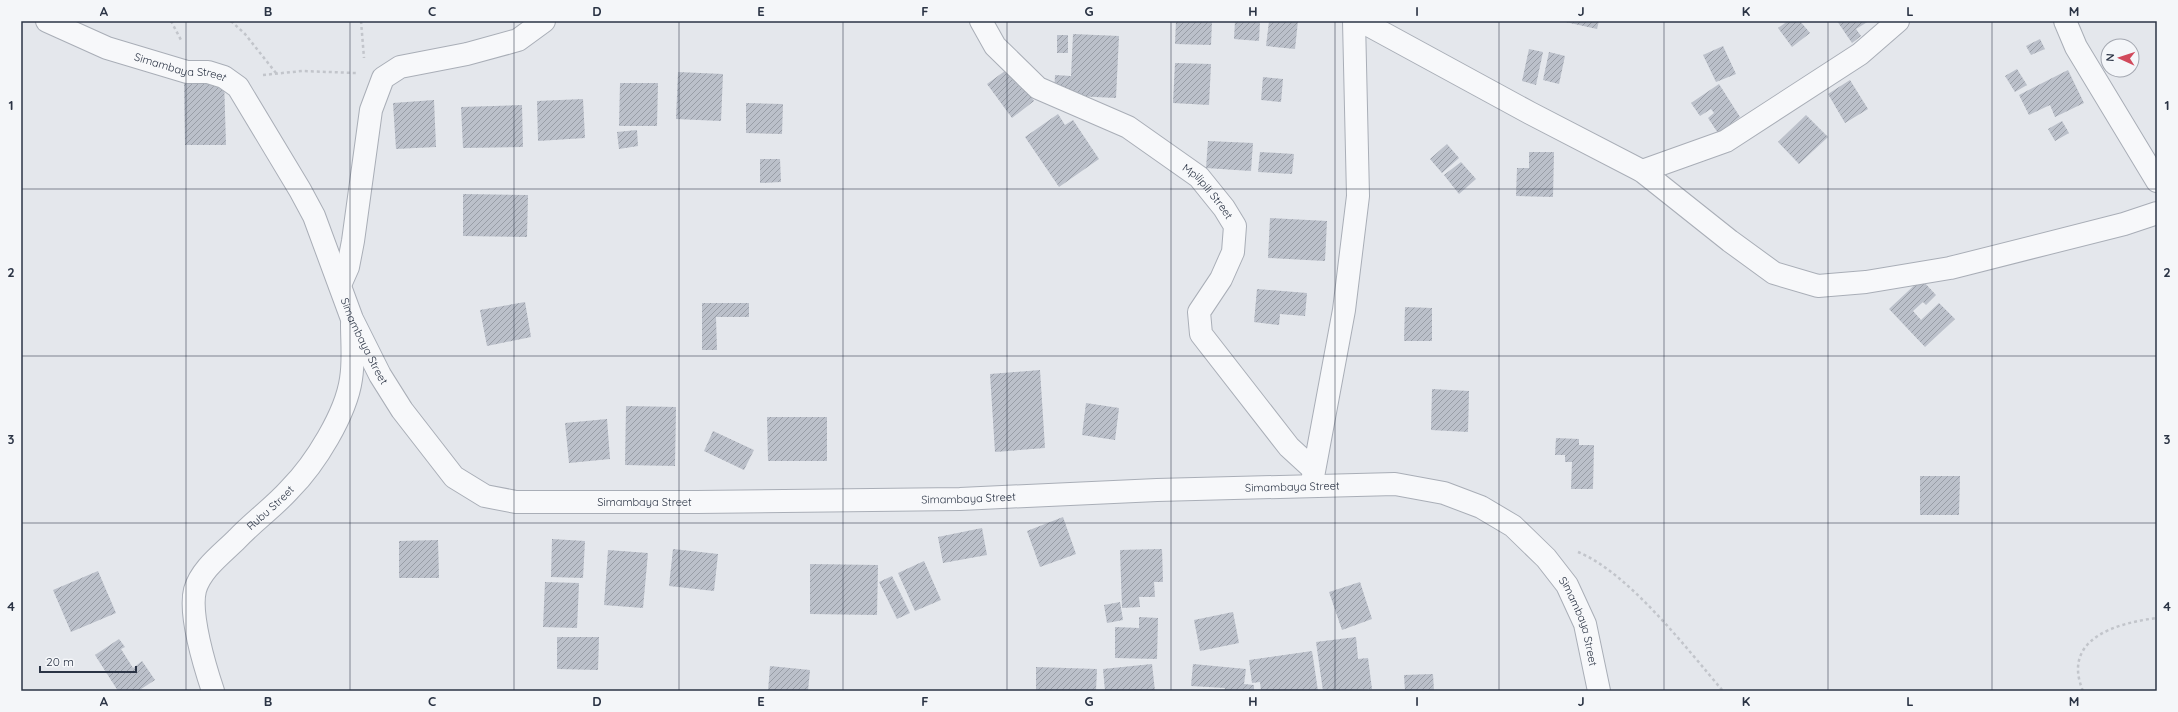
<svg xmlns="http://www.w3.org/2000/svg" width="2178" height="712" viewBox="0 0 2178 712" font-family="Quicksand,sans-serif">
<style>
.building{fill:url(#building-hatch)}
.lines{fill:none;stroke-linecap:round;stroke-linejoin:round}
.minor-casing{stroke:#a9aeb7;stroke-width:24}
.path{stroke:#c2c5cb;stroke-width:2.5;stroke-dasharray:3 3;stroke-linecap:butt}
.minor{stroke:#f7f8fa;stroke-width:22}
.grid{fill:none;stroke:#2b3445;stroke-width:1;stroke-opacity:0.55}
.labels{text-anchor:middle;stroke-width:3;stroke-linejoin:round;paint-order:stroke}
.street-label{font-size:11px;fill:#2b3445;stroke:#f4f6f9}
.neatline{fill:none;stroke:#2b3445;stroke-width:1.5}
.grid-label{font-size:13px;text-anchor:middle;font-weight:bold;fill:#2b3445}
</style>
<defs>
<pattern id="building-hatch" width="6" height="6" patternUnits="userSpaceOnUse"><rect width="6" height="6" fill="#bbc0ca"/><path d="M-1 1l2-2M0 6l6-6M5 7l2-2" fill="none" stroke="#989da6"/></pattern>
</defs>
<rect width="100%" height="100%" fill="#e4e7ec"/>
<path class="building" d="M1176 21H1212L1211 45 1175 44Z
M1235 21H1260L1259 41 1234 39Z
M1269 21H1298L1295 49 1266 46Z
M1561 21H1599L1597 29Z
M1788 21H1800L1810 33 1792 47 1778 28Z
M1837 21H1869L1856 29 1861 36 1852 43Z
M1073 34 1119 36 1116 98 1054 95 1055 75 1071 76Z
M1057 35H1068V53H1057Z
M2040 39 2045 49 2031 55 2026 46Z
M1723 46 1736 74 1716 82 1703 55Z
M1529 49 1543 52 1536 85 1522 81Z
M1549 52 1565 56 1559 84 1543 80Z
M1175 63 1211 64 1209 105 1173 103Z
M1009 68 1034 101 1012 118 987 84Z
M2017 69 2027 85 2015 92 2005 76Z
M2068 70 2084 103 2055 117 2050 105 2029 115 2019 95Z
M678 72 723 74 721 121 676 119Z
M1263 77 1283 79 1281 102 1261 100Z
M224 79 226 145H185L184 80Z
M1850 80 1868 109 1845 123 1828 94Z
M620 83H658L657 126H619Z
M1719 84 1740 117 1718 133 1708 118 1714 113 1711 109 1700 116 1691 103Z
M583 99 585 138 538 141 537 101Z
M434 100 436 147 396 149 393 103Z
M746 103 783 104 782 134 746 133Z
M522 105 523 147 463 148 461 107Z
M1058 114 1065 125 1073 120 1099 159 1059 187 1025 137Z
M1806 115 1828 137 1799 164 1778 142Z
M2062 121 2069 133 2055 141 2048 129Z
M637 130 638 146 619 149 617 132Z
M1208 141 1253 143 1251 171 1206 168Z
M1447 144 1459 158 1442 173 1430 159Z
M1260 152 1294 154 1292 174 1258 172Z
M1529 152H1554L1553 197 1516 196 1517 168H1529Z
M760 159H780L781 182 760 183Z
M1461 162 1476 179 1459 194 1444 175Z
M463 194 528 195 527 237 463 236Z
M1270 218 1327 221 1325 261 1268 258Z
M1921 279 1936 295 1926 305 1923 302 1913 311 1921 320 1939 303 1955 319 1925 347 1889 309Z
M1257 289 1307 293 1305 316 1280 314 1279 325 1254 322Z
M525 302 531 337 487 346 480 310Z
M702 303H749V317H716L717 350H702Z
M1405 307 1432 308V341H1404Z
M1040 370 1045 448 995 452 990 374Z
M1432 389 1469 391 1468 432 1431 430Z
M1086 403 1119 408 1115 440 1082 435Z
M626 406 676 407 675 466 625 465Z
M767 417H827V461H768Z
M607 419 610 459 569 463 565 423Z
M713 431 754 450 744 470 704 451Z
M1556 438 1579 439V445H1594L1593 489H1571L1572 462H1565V455H1555Z
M1920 476H1960L1959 515H1920Z
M1063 517 1076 554 1040 567 1027 531Z
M982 528 987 555 943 563 938 537Z
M552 539 585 541 583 578 551 577Z
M438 540 439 578H399V541Z
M673 549 718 554 714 591 669 586Z
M1162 549 1163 582H1154L1155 597H1139L1140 607 1122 608 1120 550Z
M608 550 648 553 643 608 604 605Z
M924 561 941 600 915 611 898 573Z
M810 564 878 565 877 615 810 614Z
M98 571 116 613 71 632 53 590Z
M892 576 910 613 897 619 879 582Z
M545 582 579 583 577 628 543 627Z
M1360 582 1372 619 1342 630 1329 592Z
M1120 602 1123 620 1107 623 1104 605Z
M1233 612 1239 643 1200 651 1194 620Z
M1139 617 1158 618 1157 659 1115 658V627L1139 628Z
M557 637H599L598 670 557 669Z
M1356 637 1358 659 1368 658 1372 689 1323 691 1316 642Z
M119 639 125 647 121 649 133 668 142 661 155 680 138 691H118L95 655Z
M1312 651 1318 691H1261L1260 682 1252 683 1249 660Z
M1152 664 1155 691H1105L1103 669Z
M1193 664 1246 669 1244 684 1254 685V691H1224L1225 688 1191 686Z
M770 666 810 670 808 691H768Z
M1036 667 1097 669 1096 691H1036Z
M1433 674 1434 691H1405L1404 675Z"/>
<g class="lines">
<defs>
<g id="minor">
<path id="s1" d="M47 21 107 48 187 72H208L224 77 238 87 300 190 314 216 352 319 380 375 402 410 454 477 485 496 516 502H697L960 499 1157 490 1395 484 1444 493 1481 507 1513 526 1546 558 1567 585 1585 624 1599 691"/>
<path id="s2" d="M981 21 995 46 1038 88 1128 127 1199 177 1224 208 1235 226 1233 252 1221 279 1199 312 1201 334 1289 447 1313 469"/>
<path d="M1361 21 1530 113 1642 171 1730 241 1774 273 1818 286 1866 282 1950 268 2124 224 2157 213"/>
<path d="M2065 21 2076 47 2157 181"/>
<path d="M1642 171 1726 141 1860 54 1898 21"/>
<path d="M340 285 348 267 353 241 371 110 383 78 400 67 467 54 518 40 544 21"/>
<path d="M1312 482 1344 310 1358 196 1354 21"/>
<path id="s3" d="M213 691C205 667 189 614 195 590 201 569 222 554 237 539 254 521 274 507 290 489 315 464 346 414 351 379 354 361 352 342 352 324"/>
</g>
</defs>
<use href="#minor" class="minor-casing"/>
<path class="path" d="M171 21 181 40
M231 21 245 34 276 73
M361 21 364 58
M263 75 302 71 356 73
M1578 552C1629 573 1687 649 1723 691
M2083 691C2061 639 2116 623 2157 618"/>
<use href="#minor" class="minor"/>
</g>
<path class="grid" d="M186 21V691M350 21V691M514 21V691M679 21V691M843 21V691M1007 21V691M1171 21V691M1335 21V691M1499 21V691M1664 21V691M1828 21V691M1992 21V691M21 189H2157M21 356H2157M21 523H2157"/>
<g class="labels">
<g class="street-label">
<text dy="4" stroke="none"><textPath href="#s1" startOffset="142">Simambaya Street</textPath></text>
<text dy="4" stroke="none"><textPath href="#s2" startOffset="290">Mpilipili Street</textPath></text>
<text dy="4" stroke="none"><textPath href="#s1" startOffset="489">Simambaya Street</textPath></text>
<text dy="4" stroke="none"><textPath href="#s1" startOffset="1497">Simambaya Street</textPath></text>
<text dy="4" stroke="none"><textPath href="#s1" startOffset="1173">Simambaya Street</textPath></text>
<text dy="4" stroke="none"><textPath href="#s1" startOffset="849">Simambaya Street</textPath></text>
<text dy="4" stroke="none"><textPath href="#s3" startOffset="216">Rubu Street</textPath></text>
<text dy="4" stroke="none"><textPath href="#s1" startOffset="1845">Simambaya Street</textPath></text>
</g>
</g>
<rect width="2178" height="712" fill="none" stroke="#f4f6f9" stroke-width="44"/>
<g transform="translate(2120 58) rotate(273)"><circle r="19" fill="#f4f6f9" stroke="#a4a8b1"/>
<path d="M0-3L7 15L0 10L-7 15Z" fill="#d1495b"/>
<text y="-6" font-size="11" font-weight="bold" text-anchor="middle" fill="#2b3445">N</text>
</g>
<path d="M40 666v6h96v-6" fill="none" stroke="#2b3445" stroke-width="2"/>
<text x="46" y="666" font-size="12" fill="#2b3445" stroke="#f4f6f9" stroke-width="3" paint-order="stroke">20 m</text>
<rect x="22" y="22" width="2134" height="668" class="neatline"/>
<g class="grid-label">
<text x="104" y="16">A</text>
<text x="268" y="16">B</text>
<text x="432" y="16">C</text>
<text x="597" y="16">D</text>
<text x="761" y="16">E</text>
<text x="925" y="16">F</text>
<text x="1089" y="16">G</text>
<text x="1253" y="16">H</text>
<text x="1417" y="16">I</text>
<text x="1581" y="16">J</text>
<text x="1746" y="16">K</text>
<text x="1910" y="16">L</text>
<text x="2074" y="16">M</text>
<text x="11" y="110">1</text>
<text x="2167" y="110">1</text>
<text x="11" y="277">2</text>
<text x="2167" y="277">2</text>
<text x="11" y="444">3</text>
<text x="2167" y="444">3</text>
<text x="11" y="611">4</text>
<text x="2167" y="611">4</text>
<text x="104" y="706">A</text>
<text x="268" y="706">B</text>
<text x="432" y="706">C</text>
<text x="597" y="706">D</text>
<text x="761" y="706">E</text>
<text x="925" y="706">F</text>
<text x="1089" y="706">G</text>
<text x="1253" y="706">H</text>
<text x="1417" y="706">I</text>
<text x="1581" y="706">J</text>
<text x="1746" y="706">K</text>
<text x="1910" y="706">L</text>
<text x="2074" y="706">M</text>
</g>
</svg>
